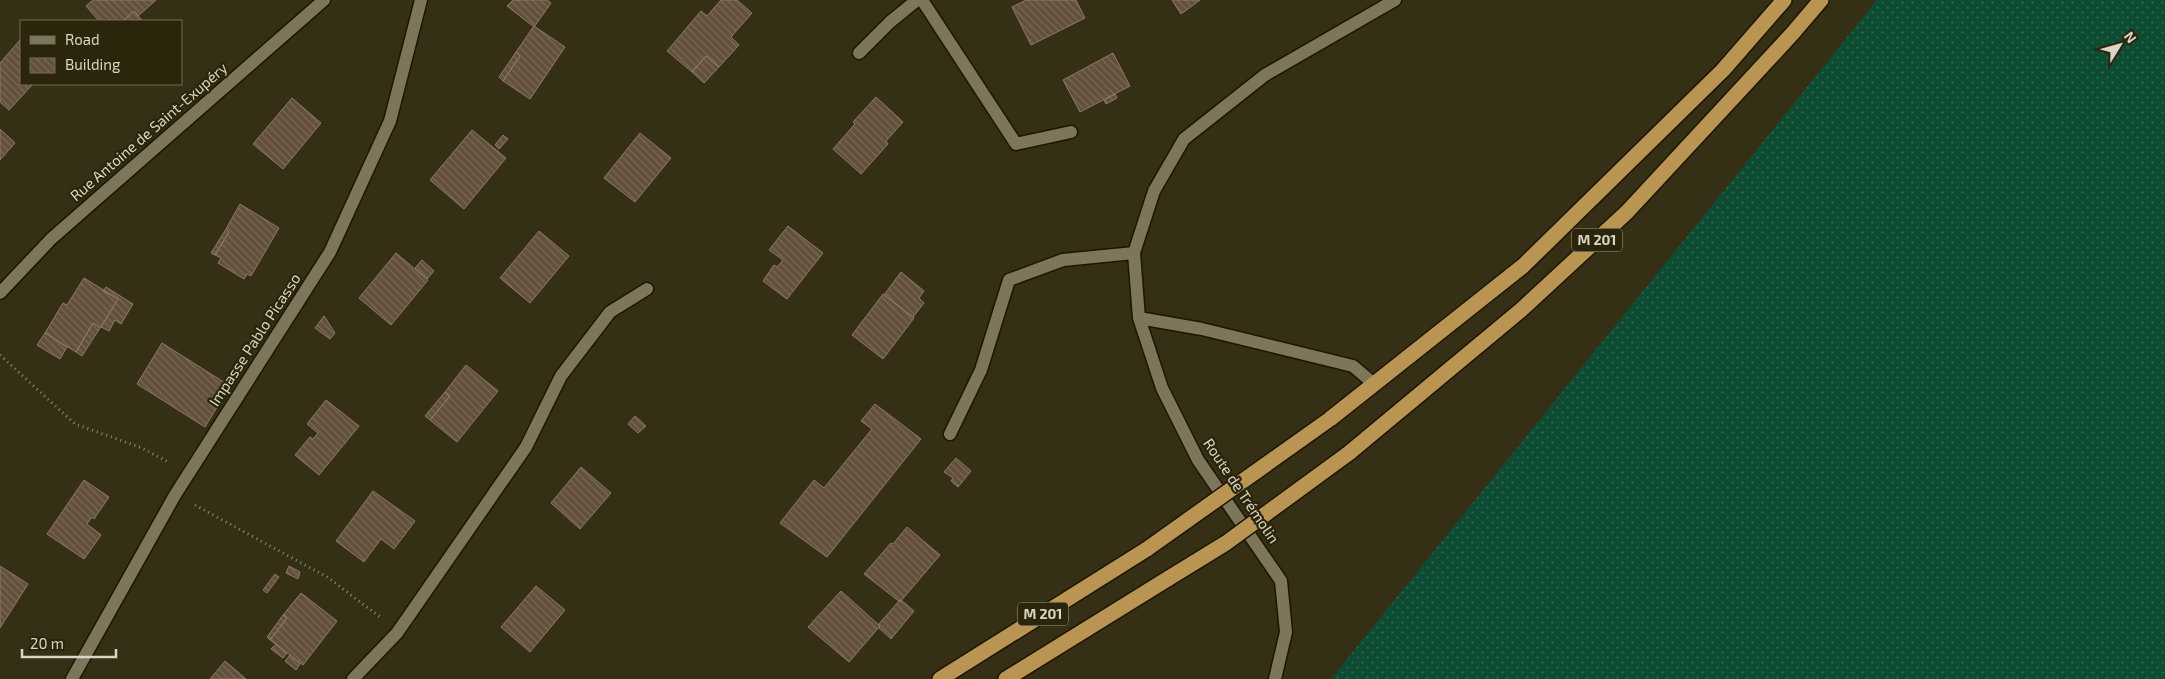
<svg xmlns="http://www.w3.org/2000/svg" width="2165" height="679" viewBox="0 0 2165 679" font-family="'Exo 2',sans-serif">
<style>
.grass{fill:url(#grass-dots)}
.building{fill:url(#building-back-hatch);stroke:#8e7964}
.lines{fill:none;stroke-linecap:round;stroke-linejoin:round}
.minor-casing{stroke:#1d1701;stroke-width:15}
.highway-casing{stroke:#1d1701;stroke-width:18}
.path{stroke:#8f8b77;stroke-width:3;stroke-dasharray:1 4;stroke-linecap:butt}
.minor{stroke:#7d765b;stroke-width:12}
.highway{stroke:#b99453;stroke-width:15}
.highway-bridge-casing{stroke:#1d1701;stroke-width:18;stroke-linecap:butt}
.highway-bridge{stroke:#b99453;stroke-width:15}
.labels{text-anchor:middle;stroke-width:4.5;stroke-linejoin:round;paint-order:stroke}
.shield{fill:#2b250c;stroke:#a5a18f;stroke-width:1}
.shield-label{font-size:14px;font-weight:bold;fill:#d9d6c7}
.street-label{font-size:15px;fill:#d9d6c7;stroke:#2b250c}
</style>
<defs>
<pattern id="grass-dots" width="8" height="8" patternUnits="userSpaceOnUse" patternTransform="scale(1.25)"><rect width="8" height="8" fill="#0d4c33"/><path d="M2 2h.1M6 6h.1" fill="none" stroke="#30654f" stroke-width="1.8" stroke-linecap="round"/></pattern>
<pattern id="building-back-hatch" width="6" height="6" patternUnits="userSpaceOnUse" patternTransform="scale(1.25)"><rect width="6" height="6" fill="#63503c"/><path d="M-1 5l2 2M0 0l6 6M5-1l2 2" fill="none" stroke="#796857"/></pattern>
</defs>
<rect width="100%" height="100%" fill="#352f16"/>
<path class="grass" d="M1877 0H2165V679H1331Z"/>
<path class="building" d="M93 0H156L138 16 134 11 123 21H99L86 6Z
M513 0H547L551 3 534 27 507 6Z
M721 0H737L752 13 731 37 739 45 719 67 706 56 692 72 667 51 701 11 707 16Z
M1026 0H1076L1085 18 1031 45 1012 7Z
M1172 0H1200L1181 14Z
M134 11 142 20 123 21Z
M534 26 565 47 530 99 503 81 520 56 516 52Z
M20 40 21 84H33L9 110 0 102V63Z
M516 52 520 56 503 81 499 77Z
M1113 53 1130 86 1080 112 1063 80Z
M706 56 719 67 704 83 692 72Z
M1115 94 1117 98 1106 104 1104 100Z
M876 97 903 122 886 141 888 144 861 174 833 149 855 124 853 122Z
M292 98 321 123 283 169 253 144Z
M0 129 15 143 0 160Z
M472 130 506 158 464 209 430 180Z
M640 133 671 158 635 202 604 178Z
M503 135 508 139 499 149 495 145Z
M240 204 279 228 251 276 247 274 244 279 218 263 221 258 215 255 229 232 226 229Z
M788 226 823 253 787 299 763 281 774 265 777 267 783 260 769 250Z
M226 229 229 232 215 255 211 253Z
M539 231 569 256 530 303 500 278Z
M396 253 428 280 391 325 359 298Z
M422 260 434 271 427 279 415 268Z
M901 272 924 291 919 298 924 303 913 317 884 295Z
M84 278 118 299 100 328 93 323 76 352 45 333 63 303 67 305Z
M106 287 133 304 121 324 115 320 109 331 101 327 118 299 103 291Z
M883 294 914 318 883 359 852 335Z
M324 316 335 333 330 339 315 328Z
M93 323 100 328 82 356 76 352Z
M45 333 67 347 60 359 37 345Z
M162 343 230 386 205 427 137 384Z
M466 365 498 391 457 442 430 420 450 396 445 392Z
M445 392 450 396 430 420 425 416Z
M326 400 359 426 319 475 295 455 310 437 313 439 318 433 307 424Z
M875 404 921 439 827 557 780 523 814 480 824 488 872 429 861 421Z
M635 416 646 426 638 433 628 424Z
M956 458 971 471 958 487 951 481 953 478 944 472Z
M581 467 611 493 580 529 551 503Z
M84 480 109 497 94 519 92 517 87 524 101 535 84 559 47 534Z
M373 491 415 521 394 549 381 539 364 562 336 541Z
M907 527 940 555 900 602 864 574 891 543 893 544Z
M0 566 28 584 0 628Z
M289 566 300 572 298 579 286 573Z
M275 574 279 577 267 593 263 590Z
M536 586 565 610 530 652 501 627Z
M841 591 880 626 849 662 808 627Z
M301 593 337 621 303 665 270 640 287 618 283 615Z
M901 600 914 611 891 639 879 628 880 626 878 625 899 601Z
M283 615 287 618 270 640 267 637Z
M276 644 287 653 283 658 271 649Z
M290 655 300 664 296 670 285 661Z
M225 661 246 679H210Z"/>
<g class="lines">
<defs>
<path id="minor" d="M922 0 1016 144 1071 132
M859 53 890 22 917 0
M0 293 51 239 324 0
M1139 318 1202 329 1353 366 1374 384
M950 434 981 370 1009 280 1063 260 1134 253
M72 679 175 495 330 252 390 121 421 0
M353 679 397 633 526 447 561 376 610 312 647 289
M1275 679 1286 632 1281 581 1198 460 1162 388 1139 318 1134 253 1154 191 1184 139 1265 75 1395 0"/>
<path id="highway" d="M1330 419 1523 266 1723 70 1784 0
M1349 453 1521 310 1627 212 1792 34 1821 0
M940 679 1147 549
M1006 679 1169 578"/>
</defs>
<use href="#minor" class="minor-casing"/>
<use href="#highway" class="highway-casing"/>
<path class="path" d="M0 355 75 424 142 448 170 463
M195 505 327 577 380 617"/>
<use href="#minor" class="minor"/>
<use href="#highway" class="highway"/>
<defs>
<path id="highway-bridge" d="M1147 549 1330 419
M1169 578 1226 543 1349 453"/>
</defs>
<use href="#highway-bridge" class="highway-bridge-casing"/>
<use href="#highway-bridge" class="highway-bridge"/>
</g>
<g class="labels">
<g class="shield">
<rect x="1572" y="228.5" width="50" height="23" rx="4"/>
<rect x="1018" y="602.5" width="50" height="23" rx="4"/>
</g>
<g class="shield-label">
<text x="1597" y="245">M 201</text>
<text x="1043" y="619">M 201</text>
</g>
<g class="street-label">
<text transform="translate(149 132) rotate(-41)" y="5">Rue Antoine de Saint-Exupéry</text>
<text transform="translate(255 340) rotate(-57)" y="5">Impasse Pablo Picasso</text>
<text transform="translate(1241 491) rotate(56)" y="5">Route de Trémolin</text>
</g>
</g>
<rect x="20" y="20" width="162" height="65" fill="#2b250c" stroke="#716c57"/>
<rect x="30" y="36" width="25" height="8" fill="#7d765b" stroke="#716c57"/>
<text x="65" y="45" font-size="15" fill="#d9d6c7">Road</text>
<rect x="30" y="58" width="25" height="15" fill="url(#building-back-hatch)" stroke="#716c57"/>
<text x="65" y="70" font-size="15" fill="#d9d6c7">Building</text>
<g transform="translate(2120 45) rotate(53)" stroke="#2b250c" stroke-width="4" paint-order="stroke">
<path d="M0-4L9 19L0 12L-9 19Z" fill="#d9d6c7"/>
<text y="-8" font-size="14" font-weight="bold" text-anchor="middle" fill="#d9d6c7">N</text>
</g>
<path d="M22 649v8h94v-8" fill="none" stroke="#d9d6c7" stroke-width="2.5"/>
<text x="30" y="649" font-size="15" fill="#d9d6c7" stroke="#2b250c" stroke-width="4" paint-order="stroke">20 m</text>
</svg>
